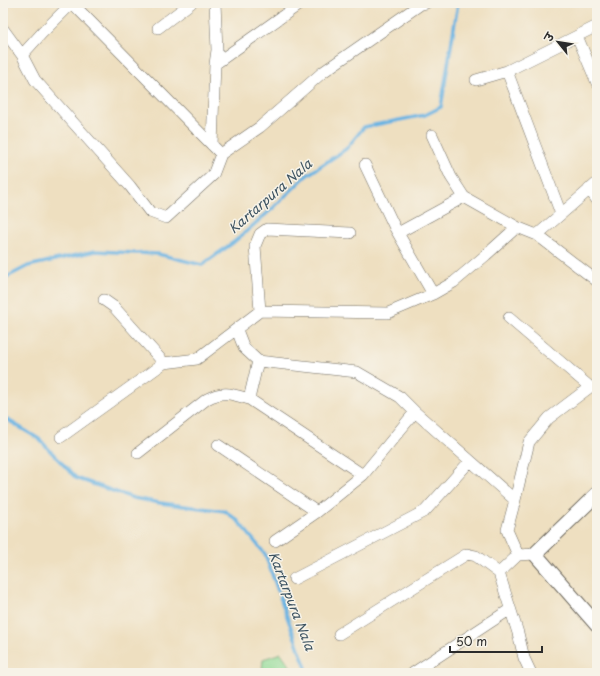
<svg xmlns="http://www.w3.org/2000/svg" width="600" height="676" viewBox="0 0 600 676" font-family="'Playpen Sans','Playpen Sans Deva',sans-serif">
<style>
.green{fill:#92db97;stroke:#5e8361}
.lines{fill:none;stroke-linecap:round;stroke-linejoin:round}
.stream{stroke:#6bb4e3;stroke-width:3.5}
.minor-casing{stroke:#6f6a5f;stroke-width:12}
.tertiary-casing{stroke:#6f6a5f;stroke-width:16}
.minor{stroke:#fff;stroke-width:11}
.tertiary{stroke:#fff;stroke-width:14}
.labels{text-anchor:middle;stroke-width:3;stroke-linejoin:round;paint-order:stroke}
.water-label{font-size:13px;font-style:italic;fill:#3e5462;stroke:#f7f3e8}
</style>
<rect width="100%" height="100%" fill="#f7f3e8"/>
<filter id="ink" filterUnits="userSpaceOnUse"><feTurbulence type="fractalNoise" baseFrequency=".025" numOctaves="2"/><feDisplacementMap in="SourceGraphic" scale="8" xChannelSelector="R" yChannelSelector="G"/><feConvolveMatrix kernelMatrix="1 2 1 2 8 2 1 2 1" color-interpolation-filters="sRGB"/></filter>
<filter id="wash" filterUnits="userSpaceOnUse"><feTurbulence type="fractalNoise" baseFrequency=".012" numOctaves="4" result="noise"/><feDisplacementMap in="SourceGraphic" scale="16" xChannelSelector="R" yChannelSelector="G"/><feGaussianBlur stdDeviation="0.9" result="paint"/><feColorMatrix in="noise" values="0 0 0 0 0 0 0 0 0 0 0 0 0 0 0 0 0 1.4 0 .05"/><feComposite in="paint" operator="in"/></filter>
<g filter="url(#wash)">
<rect width="100%" height="100%" fill="#eedfc0"/>
<path class="green" d="M281 653 295 673H265L262 671 263 659Z"/>
<g class="lines">
<path class="stream" d="M3 279 28 266 95 251 158 254 202 265 234 242 272 209 306 176 346 149 364 127 425 115 441 107 458 3
M3 417 39 439 76 478 133 498 160 503 225 511 238 521 265 554 285 611 308 673"/>
</g>
</g>
<g filter="url(#ink)">
<g class="lines">
<defs>
<path id="minor" d="M72 3 221 154 260 127 323 72 421 4 426 3
M215 3 217 50 215 64 301 3
M158 28 191 3
M3 29 22 55 42 33 72 3
M577 36 597 83
M22 55 35 80 130 186 150 212 166 218 213 175 221 154
M476 80 507 71
M432 135 451 177 464 197 517 227
M212 145 215 64
M365 165 395 228 433 294
M597 183 537 235 597 281
M589 189 597 200
M561 214 507 71 597 26
M398 233 464 197
M104 300 114 307 164 363
M260 311 255 246 260 234 267 229 350 233
M509 318 590 387 549 418 529 442 515 500 507 530 518 555 535 554
M237 330 244 348 258 361 357 372 400 397 415 412
M249 399 258 361
M61 437 164 363 197 359 260 311 388 313 433 294 454 282 486 255 517 227 537 235
M218 445 317 512
M138 453 207 399C223 390 232 394 249 399L363 475
M275 541 317 512 363 475 415 412 515 500
M499 573 518 555
M294 579 425 511 470 461
M339 634 467 554 476 556 499 573 518 633 524 658 531 673
M413 673 509 610"/>
<path id="tertiary" d="M597 494 535 554 597 625"/>
</defs>
<use href="#minor" class="minor-casing"/>
<use href="#tertiary" class="tertiary-casing"/>
<use href="#minor" class="minor"/>
<use href="#tertiary" class="tertiary"/>
</g>
</g>
<g class="labels">
<g class="water-label">
<text transform="translate(270 196) rotate(-41)" y="5">Kartarpura Nala</text>
<text transform="translate(292 601) rotate(69)" y="5">Kartarpura Nala</text>
</g>
</g>
<rect width="600" height="676" fill="none" stroke="#f7f3e8" stroke-width="16"/>
<g transform="translate(558 42) rotate(300)" stroke="#f7f3e8" stroke-width="3" paint-order="stroke">
<path d="M0-3L7 15L0 10L-7 15Z" fill="#2b2b2b"/>
<text y="-6" font-size="11" font-weight="bold" text-anchor="middle" fill="#2b2b2b">उ</text>
</g>
<path d="M450 646v6h92v-6" fill="none" stroke="#2b2b2b" stroke-width="2"/>
<text x="456" y="646" font-size="12" fill="#2b2b2b" stroke="#f7f3e8" stroke-width="3" paint-order="stroke">50 m</text>
</svg>
